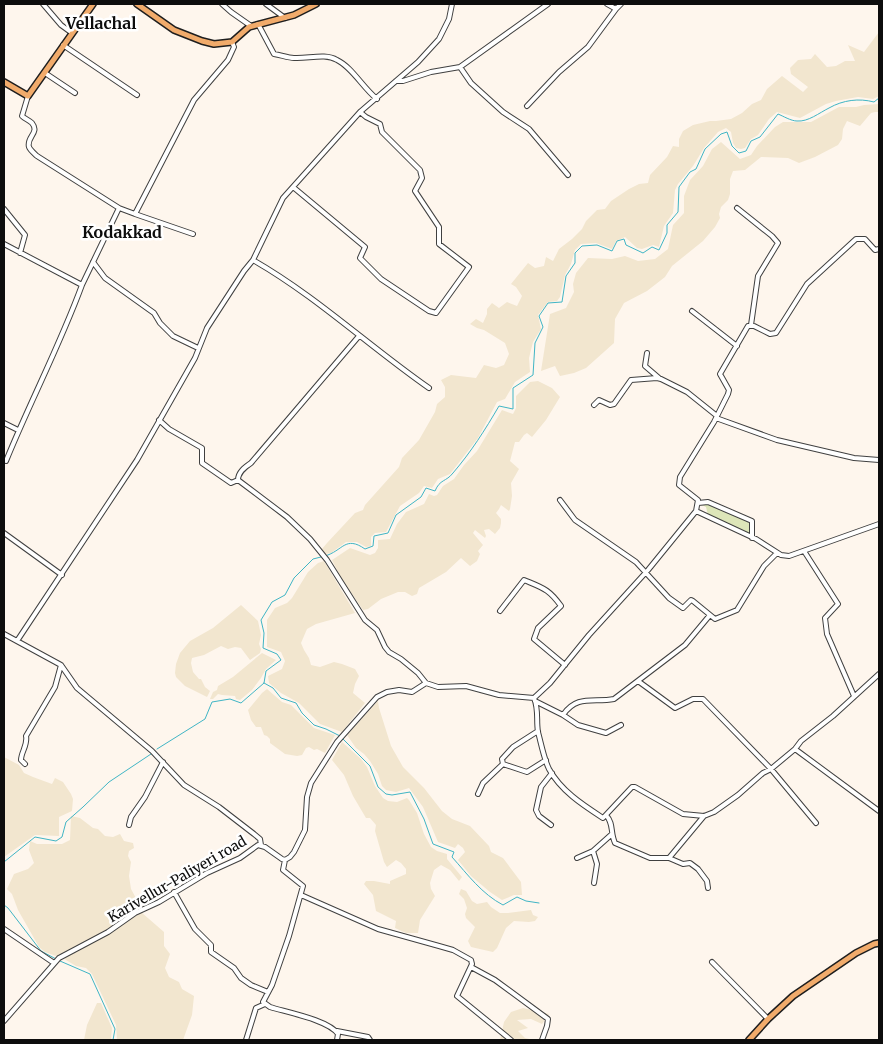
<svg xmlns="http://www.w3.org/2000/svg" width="883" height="1044" viewBox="0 0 883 1044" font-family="Merriweather,serif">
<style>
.farmland{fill:#f2e6cf}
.green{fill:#dde6b9}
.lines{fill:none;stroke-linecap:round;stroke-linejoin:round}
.stream{stroke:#40b5c5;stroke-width:1}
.minor-casing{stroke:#404040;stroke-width:6}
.major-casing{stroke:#1e1e1e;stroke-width:8}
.minor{stroke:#fff;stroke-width:4}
.major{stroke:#f1ab6b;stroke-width:5}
.labels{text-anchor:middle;stroke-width:5;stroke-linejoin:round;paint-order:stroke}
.street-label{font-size:14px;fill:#0d0d0d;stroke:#fff}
.quarter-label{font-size:16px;font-weight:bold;fill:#0d0d0d;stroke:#fff}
</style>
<rect width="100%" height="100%" fill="#fef6ed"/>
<path class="farmland" d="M879 32V96L873 99 858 97 836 101 826 104 800 118 777 112 769 119 758 135 751 139 745 148 741 149 736 148 733 143 731 132 726 128 718 132 704 148 693 166 678 184 675 190 673 213 664 226 659 247 653 245 642 249 637 248 625 237 616 241 612 249 596 243 581 244 575 250 571 264 565 275 560 297 557 301 548 302 538 315 541 329 533 342 529 358 530 372 515 382 505 399 497 402 478 438 450 474 438 479 432 488 424 486 419 493 400 506 386 532 375 533 371 537V546L366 547 357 542H346L331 553 325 554 322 549 327 543 355 513 363 510 365 505 399 467 402 458 419 440 435 412 437 404 445 397V387L441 380 451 375 476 378 484 365 496 368 504 365 509 354 505 343 484 330 477 328 470 324 476 319 483 323 487 314V309L492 303 499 308 507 302 517 306 522 296 516 287 511 284 528 263 535 268 544 266 546 257 553 261 559 249 572 239 582 229 586 221 597 210 605 209 611 201 629 189 639 184 648 183 650 175 667 157 673 146 679 147V139L683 131 693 125 710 121H716L731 119 742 113 752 104 761 100 767 89 782 76 803 92 808 87 791 74 790 68 798 60 811 59 815 54 827 67 836 66 845 61H855L848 45 864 52Z
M879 104V112H875L871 113 860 126 847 121 843 129 842 139 838 145 815 157 799 163 788 158 761 157 745 170 733 171 730 179V194L728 200 721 207 719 214 720 218 715 227 703 241 672 266 665 277 647 291 624 303 615 319 614 343 586 368 574 373 560 376 555 366 541 371 550 314 566 308 574 292 573 284 576 273 588 258 612 259 625 256 638 261 655 259 668 249 673 225 684 213V196L690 180 703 166 712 149 721 142 740 159 751 155 757 146 775 127 783 122H811L839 107H856L864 105Z
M538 381 552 388 560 397 546 420 532 437 527 433 524 435 519 442H515L510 461 519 469 511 483 512 496 510 509 509 511 501 505 499 509 496 513 501 519V523L500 528 495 534 489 529 484 530 486 536 485 538 475 530 473 533 483 545 478 551 480 554 477 561 470 566 461 558 446 572 419 588 417 594 412 596 405 592H398L381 599 368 609 363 610 341 578 332 560 350 548 370 555 375 553 378 548V540L390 539 397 524 406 512 424 504 429 494 434 496 437 495 443 486 454 479 464 465 477 451 502 410 513 414 516 408V396L530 382Z
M324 561 355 613 316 624 307 629 301 643 304 650 309 658 311 665 320 667 334 662 342 664 355 669 359 676 355 684 353 693 365 703 342 732 320 724 299 703 281 693 269 683 268 676 282 669 285 661 281 652 267 647V620L275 608 287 603 292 598 308 572 318 563Z
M241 605 258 621 261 635 259 644 261 649 260 653 250 660 241 648 235 647 228 649 221 646 204 655 192 658 191 663 193 672 199 679H201L205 687 210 691 207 697 185 686 176 677 175 673 176 664 180 653 190 641 213 628Z
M262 653 276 660 266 669 261 678 252 690 240 700 236 699 235 696 222 695 218 694 213 699H210L213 692 217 690 218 686 233 677Z
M267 689 282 702 291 705 314 728 335 735 325 753 317 749 314 750 309 747 306 748 302 755 297 756 285 754 270 743V739L267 736 264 735 261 727H256L251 720 248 710 262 693Z
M378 701 379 708 391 746 403 767 424 788 442 811 452 819 470 826 489 846 491 852 503 858 521 882 522 895H514L502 900 490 892 471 876 458 860 465 852 463 848 458 844 455 848 438 842 423 807 409 788 396 792 386 790 382 786 378 774 370 761 364 754 356 748 347 735Z
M342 742 361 759 367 767 375 786 383 798 388 801 397 802 407 798 409 800 417 813 424 834 431 847 437 851 447 854V859L462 877 459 881 450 870 441 865 434 870 430 883 431 889 435 896 420 920 418 933H406L395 928 396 921 376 911 373 895 364 884 366 881H374L390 884V881L406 874V869L401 863 396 860 387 867 384 862 375 831 376 825 370 818H366L353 796 344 775 332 760Z
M4 757 19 765 24 773 33 777 52 784 55 778 63 782 71 794 73 799 72 811 59 817V836L35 835 4 857Z
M71 816 80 818 93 828 98 829 105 836 113 837 120 834 124 841 133 843 134 848 129 851 128 856 131 862 129 876 131 889 137 900 145 899 149 904 136 906 117 925 60 956H56L45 952 39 947 18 910 12 894 7 889 14 874 28 869 34 863 29 850 30 841 37 844H62L70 840Z
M461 889 466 891 472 901 477 904 487 902 491 907 500 913H508L531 910 533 915 538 917 535 921 529 922 514 921 506 928 497 948 493 952 471 947 468 941 475 927 466 918 465 914 467 908 464 899 459 894Z
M141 912 164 932V946L170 954 165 968 169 977 179 982 182 989 194 996 192 1015 183 1040H117L116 1025 92 974 86 968 76 966 66 960 63 957 113 932Z
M97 1003H101L112 1028 111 1040H84L87 1025Z
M523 1008 549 1014 542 1024 531 1019 517 1020 528 1028 518 1031 525 1038 534 1040H500L504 1022 511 1012Z"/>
<path class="green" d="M700 504H708L749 520V533L708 515 706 507Z"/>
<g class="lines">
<path class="stream" d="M325 556C343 551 345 535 365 549L373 546 374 536 388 533 396 515 421 497 426 488 435 491C440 479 446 482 453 473 471 452 485 430 499 406L513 409V388L533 375 535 343 543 327 539 316 548 303 562 302 566 276 575 263V253L582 246 597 245 612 251 617 241 624 239 626 245 643 253 652 247 659 250 667 233V225L678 212 679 187 690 172 696 169 705 149 721 134 727 132 732 146 739 153 746 151 751 141 760 137 778 114C783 116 791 121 797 121 808 122 819 113 829 108 843 100 859 98 874 102L879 98
M264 683 273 688 281 698 296 703 302 713 314 725 326 729 340 736
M343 739 370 766 378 787 386 794 392 795 410 792 424 819 433 844 454 852 452 857C468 875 482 894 503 905L517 897 526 901 539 903
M157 749 205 719 212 702 230 699 241 703 264 683 266 671 281 660 277 654 263 648 264 633 261 620 272 602 285 595 294 578 313 559 321 557
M4 862 35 837 56 841 62 837 66 822 83 807 109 782 151 754
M4 905 8 908 41 951 56 959
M60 961 90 974 115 1029 113 1040"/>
<defs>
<path id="minor" d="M43 4 61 25 72 33
M222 4 231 12 251 26
M266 4 285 18
M607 4 616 9 621 4
M258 24 274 54C281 55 288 58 294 58 308 59 325 53 337 60 352 67 363 88 377 99
M63 45 137 95
M460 67 471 83 503 112 529 129 568 175
M45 73 75 93
M396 81H403L431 72 460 67 548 4
M28 96 22 116C25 119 29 120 32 123 40 133 26 137 29 147 30 150 35 154 37 156L119 208
M527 106 559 72 588 47 616 9
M293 187 365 247 360 258 381 279 429 311 436 313 469 267 439 244V227L415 191 422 178 420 170 382 132 380 124 366 117 360 112
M737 208 772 236 778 243 758 276 751 325
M4 209 25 235 20 253
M135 214 193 234
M4 244 82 285 119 208 135 214 194 100 228 60 234 47 232 42
M253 260C316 296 370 347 429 388
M93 262 105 278 154 313 160 323 173 336 198 348
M692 311 737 346
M359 336 251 463C245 467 238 472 238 480L287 517 310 539 327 560 365 620 377 630 385 647 389 652 401 659 418 673 426 683
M647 353 645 366 659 378
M594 405 599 400 610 405 614 404 631 380 657 378 661 379 687 392 717 416
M716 418 777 440 854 458 879 460
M159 420 169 429 202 448V463L231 483 238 480
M4 423 18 430
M6 461C30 402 60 345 82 285
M560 500 575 520 636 562 669 598 683 608 691 600 693 601 715 619 737 610 764 566 777 553
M698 503 708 502 752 521V538
M696 511 698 500 679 485 680 477 714 422 728 394 729 390 720 374 748 326H754L770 334 776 333 807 284 856 239H865L875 250 879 249
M4 533 62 575
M804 551 838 604 825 618 827 634 854 696
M500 611 524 580C543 588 549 589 561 606L538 628 534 639 565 665
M4 634 61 665 77 688 152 751 184 785 219 807 254 834 260 839 261 845
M17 641 137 460 195 358 207 328 244 271 253 260 283 198 360 112 418 62 439 39 449 19 452 4
M638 681 675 708 693 699H703L771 769 816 823
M534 698C539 710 536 720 538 732 541 743 544 759 549 769 561 791 583 805 603 818L632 787H635L683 814 704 816 714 812 738 795 763 773 771 769 795 749 801 741 833 716 879 674
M535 701 563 715C577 694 594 703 614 699L685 645 710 615
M563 715 578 725 606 733 621 725
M795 749 879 811
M25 764 21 760C21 752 28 745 26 736L55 687 61 665
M503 764 527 772 546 760
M478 794 483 783 503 764 502 759 513 747 538 731
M606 815C614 824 610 832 615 843L650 858H669L683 864 690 863 698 869 707 881 708 888
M129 825 131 817 145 797 163 762
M551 825 539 816 536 810 541 787 552 773
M593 851 597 864 594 883
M577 858 593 851 612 834
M669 858 704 816
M285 860 283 870 303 886 289 936 272 985 263 1002 270 1007C286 1012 329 1020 338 1034L337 1040
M174 892 195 929 211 945V952L234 968 241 978 251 985 268 992
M301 895 378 929 439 946 453 950 471 960 472 964 457 996 511 1040
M4 929 54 963
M712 962 768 1019
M471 967 495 980 548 1019 547 1026 542 1040
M4 1021 59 958 108 932 135 913 159 902 207 873 240 858 258 845 265 847 282 859 285 860 290 857 294 852 305 830 307 797 311 783 337 742 377 697 387 692 399 690 412 692 426 683 438 687 466 686 499 695 534 698 550 683 589 635 648 570 696 511 756 539 781 555 789 556 879 524
M337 1031 368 1037 370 1040
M246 1040 256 1008 265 1004"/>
<path id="major" d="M137 4 174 30 202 41 214 44 232 42 249 27 294 15 316 4
M4 82 28 96 93 4
M749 1040 768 1019 793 996 856 953 874 944 879 943"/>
</defs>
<use href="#minor" class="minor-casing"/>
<use href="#major" class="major-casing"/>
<use href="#minor" class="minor"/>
<use href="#major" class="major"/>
</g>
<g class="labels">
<g class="street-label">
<text transform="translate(177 879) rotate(-30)" y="5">Karivellur-Paliyeri road</text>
</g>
<g class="quarter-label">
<text x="101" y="29">Vellachal</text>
<text x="122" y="238">Kodakkad</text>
</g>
</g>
<rect width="883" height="1044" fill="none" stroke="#0d0d0d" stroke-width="10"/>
</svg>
